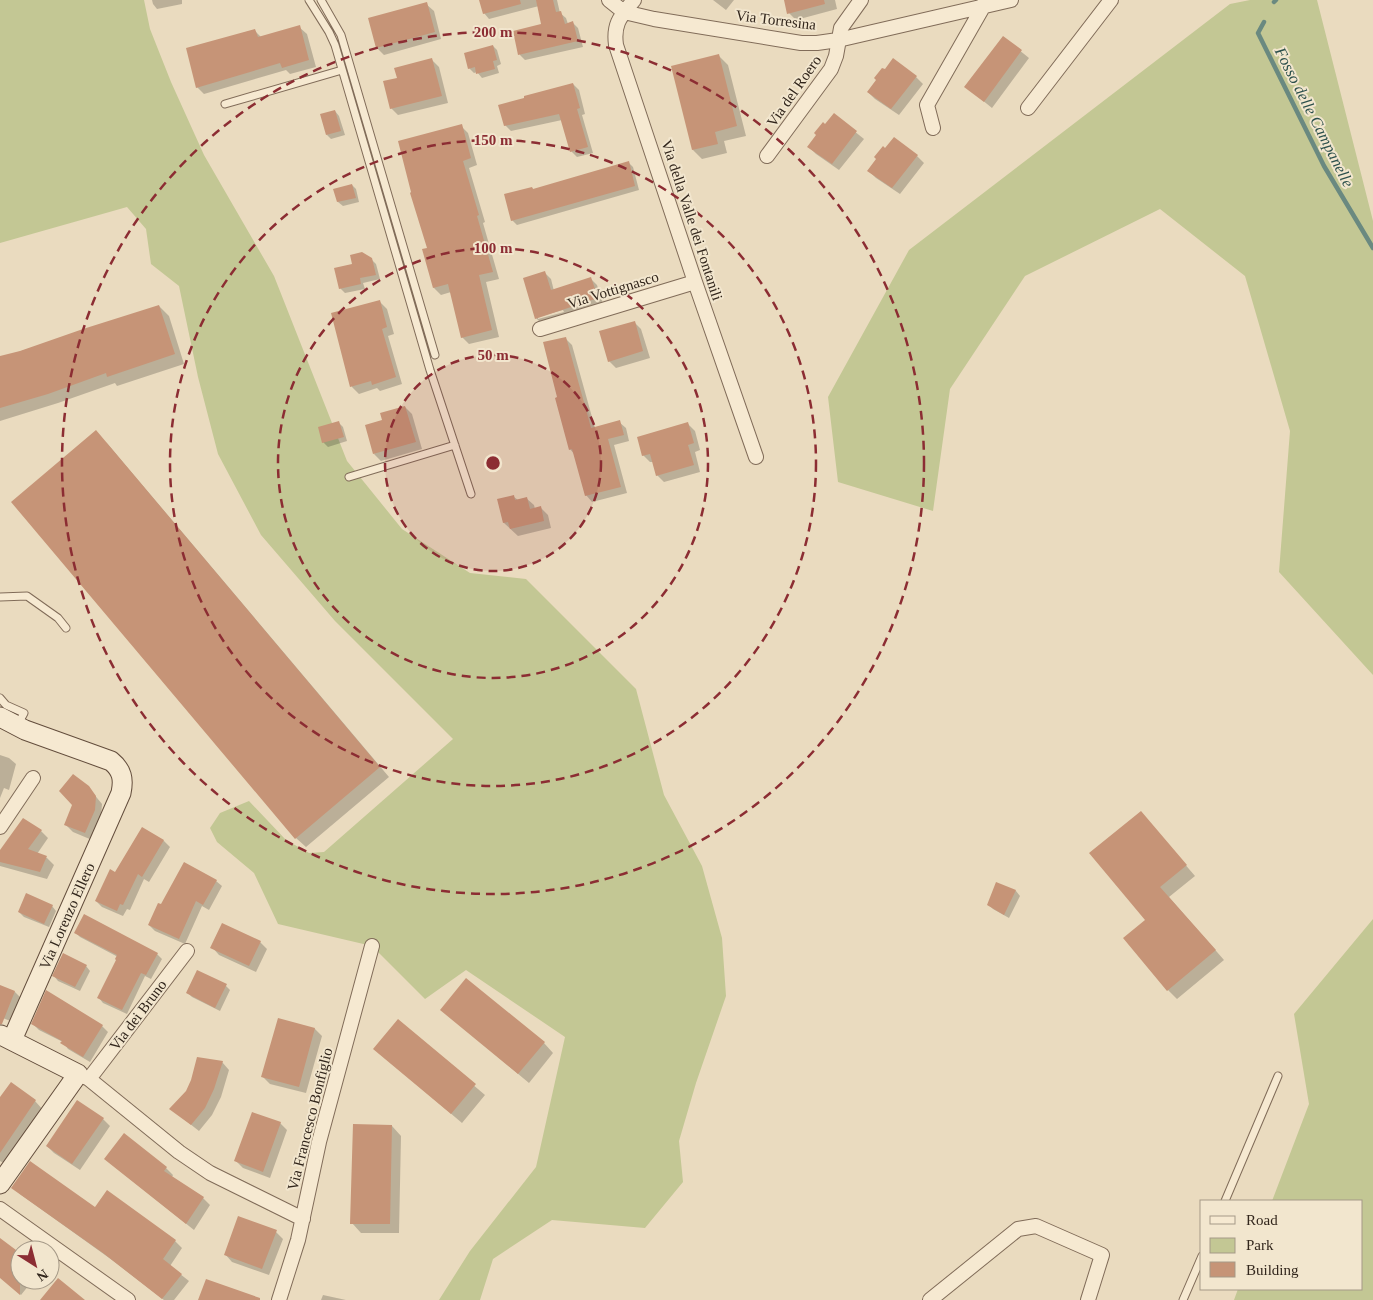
<svg xmlns="http://www.w3.org/2000/svg" width="1373" height="1300" viewBox="0 0 1373 1300" font-family="Georgia,serif">
<style>
.green{fill:#c3c794}
.shadow{fill:#0003;fill-rule:evenodd}
.lines{fill:none;stroke-linecap:round;stroke-linejoin:round}
.stream{stroke:#6a8980;stroke-width:4.5}
.building{fill:#c69477}
.lane-casing{stroke:#816c59;stroke-width:9}
.street-casing{stroke:#816c59;stroke-width:16}
.secondary-casing{stroke:#634d3c;stroke-width:21}
.lane{stroke:#f6e9d1;stroke-width:7}
.street{stroke:#f6e9d1;stroke-width:14}
.secondary{stroke:#f6e9d1;stroke-width:19}
.ring{fill:none;stroke:#8c2d33;stroke-width:2.5;stroke-dasharray:9 6}
.labels{text-anchor:middle;stroke-width:4;stroke-linejoin:round;paint-order:stroke}
.street-label{font-size:15px;fill:#32261c;stroke:#f2e6ce}
.water-label{font-size:16px;font-style:italic;fill:#2c504c;stroke:#f2e6ce}
.centre{fill:#8c2d33;stroke:#f2e6ce;stroke-width:2.5}
.ring-label{font-size:15px;text-anchor:middle;font-weight:bold;fill:#8c2d33;stroke:#f2e6ce;stroke-width:4;stroke-linejoin:round;paint-order:stroke}
</style>
<rect width="100%" height="100%" fill="#eadbbf"/>
<path class="green" d="M0 0H144L150 29 171 82 204 155 274 276 347 461 402 529 470 573 526 579 636 689 664 795 702 866 722 938 726 996 696 1083 679 1141 683 1182 645 1228 552 1220 493 1259 480 1300H439L470 1251 536 1167 565 1037 466 970 425 999 372 946 278 924 254 873 217 842 210 828 220 813 249 801 286 840 309 853 324 852 453 739 335 621 261 535 218 454 198 377 179 286 151 264 146 229 127 207 0 243Z
M1250 0H1317L1373 221V675L1279 572 1290 431 1245 276 1160 209 1025 276 950 389 933 511 838 482 828 397 909 250 1230 4Z
M1373 919V1300H1234L1238 1289H1362V1201H1272L1309 1104 1294 1014Z"/>
<path class="shadow" d="M152 0H182V4L157 9 153 4Z
M480 0H557L560 13 566 18 568 24 573 23 578 28 583 47 525 60 520 55 514 32 543 25 539 6 489 19 484 13Z
M713 0H734L726 10Z
M785 0H835L837 9 796 20 789 13Z
M426 4 434 11 441 39 384 55 377 48Z
M299 27 307 34 316 67 290 74 286 70 204 94 197 87 255 31 261 37Z
M1003 37 1029 58 992 108 966 87Z
M493 46 497 50 501 64 497 66 499 73 482 78 477 72 474 73 469 68Z
M719 56 728 65 746 136 724 141 727 153 702 159 693 150Z
M432 60 439 67 448 103 398 115 391 108 398 79Z
M916 77 923 84 899 115 875 99 868 92Z
M573 84 579 90 585 114 582 115 593 153 577 157 571 151 562 120 511 131 505 125Z
M335 111 339 116 345 135 331 139 327 135Z
M834 115 864 139 839 170 816 154 809 147Z
M461 126 468 133 477 165 469 168 485 222 483 223 499 279 486 282 499 337 469 344 462 337 451 292 441 295 434 288 428 249Z
M917 156 924 163 900 194 876 178 869 171Z
M628 162 633 167 639 190 517 225 512 220 532 188 534 190Z
M352 185 356 189 359 202 343 206 338 202 335 190Z
M371 259 376 264 380 279 363 283 365 289 345 293 340 288Z
M545 273 551 279 554 291 591 279 597 285 603 304 543 325 536 318ZM563 310 564 312 538 319V317Z
M380 302 387 309 394 334 388 336 402 384 380 391 377 388 359 394 352 387 332 314Z
M159 306 169 316 184 364 117 386 115 383 58 403 0 421V358Z
M634 322 641 329 650 358 616 368 609 361Z
M565 338 572 345 595 428 619 422 626 428 629 441 614 445 627 493 592 502 586 495 575 455 570 449Z
M405 407 412 414 422 449 381 461 374 454Z
M339 423 343 427 347 441 328 447 323 442Z
M688 424 695 431 700 450 695 452 700 472 664 482 657 475 653 462H650L643 455Z
M106 442 389 777 306 847 296 838Z
M514 497 518 500 526 498 534 505 535 509 541 508 548 515 551 528 518 536 504 523 499 500Z
M0 755 9 758 16 764 9 790 4 788 0 798Z
M88 787 102 804 101 817 92 840 73 832 66 825Z
M1141 813 1195 876 1169 897 1224 960 1177 999 1168 990 1146 920Z
M143 829 164 841 170 847 149 882 144 879 130 910 127 909 123 916 102 907 96 901 116 873Z
M41 831 48 838 37 854 47 858 54 865 47 879 0 866V852Z
M216 881 222 886 209 910 202 906 185 944 155 931 149 925 161 906Z
M997 884 1016 891 1020 896 1009 918 993 909 989 905Z
M52 906 56 911 49 927 24 917 19 912Z
M76 933 157 954 162 959 151 979 145 976 127 1014 103 1003 99 998 118 957 80 937Z
M260 942 267 949 256 972 219 955 212 947Z
M86 966 90 971 80 991 58 981 54 976Z
M0 986 15 992 22 999 13 1022 0 1017Z
M226 986 230 990 220 1011 192 997 187 992Z
M442 1010 544 1043 553 1053 529 1083Z
M279 1020 315 1029 322 1036 306 1093 270 1084 263 1077Z
M398 1021 485 1095 462 1123 375 1049Z
M33 1024 102 1026 108 1032 90 1062 68 1049 63 1042 39 1030Z
M222 1062 229 1070 221 1097 212 1115 199 1131 171 1109Z
M0 1099 35 1101 44 1111 7 1165 0 1161Z
M103 1119 110 1126 80 1170 54 1153 47 1146Z
M280 1123 287 1130 270 1178 243 1168 236 1161Z
M392 1126 401 1136 399 1233H361L352 1223Z
M124 1135 166 1168 173 1175 172 1177 203 1198 210 1205 194 1230 105 1159Z
M13 1187 95 1209 175 1241 182 1248 170 1266 189 1281 174 1300H164L112 1260 20 1194Z
M276 1232 283 1239 269 1275 232 1262 225 1254Z
M0 1240 20 1254V1280H33L21 1295 0 1277Z
M323 1295 346 1300H321Z"/>
<g class="lines">
<path class="stream" d="M1274 2 1276 0
M1264 22 1258 33 1324 166 1373 248"/>
</g>
<path class="building" d="M479 0H520L521 4 483 14Z
M536 0H553L556 12 561 11 565 24 573 21 578 41 518 55 513 31 541 24Z
M784 0H824L825 4 787 14Z
M427 2 435 32 376 48 368 18Z
M300 25 309 60 282 68 280 63 196 88 186 48 255 29 258 37Z
M1003 36 1022 50 984 102 964 87Z
M493 45 497 60 493 61 495 69 476 74 475 67 468 69 464 53Z
M719 54 737 126 715 132 718 144 692 150 671 66Z
M432 58 442 96 390 109 383 81 397 78 394 68Z
M893 58 917 76 891 109 867 92 876 80 874 78 882 68 885 69Z
M573 83 580 108 577 109 588 147 570 152 559 114 504 126 498 105 524 98V96Z
M335 110 341 131 326 135 320 114Z
M834 113 857 131 832 164 807 147 816 135 814 133 823 122 825 124Z
M462 124 471 158 463 161 479 215 477 216 493 272 479 275 492 330 461 338 448 284 433 288 422 249 427 248 410 193 411 192 398 141Z
M894 137 918 155 892 188 867 171 876 159 874 157 883 146 885 148Z
M629 161 635 186 511 221 504 194 532 187 533 189Z
M352 184 356 198 337 202 333 189Z
M362 252 372 258 376 275 360 278 361 284 339 289 334 268 352 264 350 255Z
M545 271 551 290 591 277 598 298 535 319 523 278Z
M380 300 387 327 382 329 396 377 372 385 371 381 350 387 331 313Z
M159 305 175 354 107 377 106 373 48 394 0 408V356L20 351 83 329Z
M635 321 643 351 608 362 599 331Z
M566 337 591 428 620 420 624 435 608 439 621 487 585 496 572 449 569 450 555 398 557 397 543 342Z
M405 406 416 442 373 454 365 425 382 420 380 413Z
M339 421 344 437 322 443 318 427Z
M688 422 694 443 688 445 694 465 656 476 650 454 642 456 637 437Z
M96 430 380 767 295 839 11 502Z
M514 495 515 500 527 497 530 509 541 506 544 521 510 529 508 522 503 523 497 499Z
M73 774 89 786 96 796 95 810 85 833 64 825 72 805 59 791Z
M1141 811 1187 865 1160 887 1216 950 1167 991 1123 938 1145 920 1089 853Z
M23 818 42 830 28 849 47 856 40 872 0 862V850Z
M142 827 164 840 142 877 138 874 123 905 120 904 117 911 95 901 110 869 115 872Z
M184 862 217 880 203 905 196 901 179 939 148 925 158 903 161 904Z
M996 882 1016 890 1004 915 987 905Z
M26 893 53 905 44 924 18 912Z
M84 914 158 953 146 975 141 973 122 1010 97 998 116 960 115 959 117 955 74 933Z
M222 923 261 941 249 966 210 948Z
M63 953 87 965 75 987 52 976Z
M197 970 227 984 215 1008 186 993Z
M466 978 545 1042 518 1074 440 1010Z
M0 985 15 991 2 1024H0Z
M46 990 103 1025 83 1057 60 1043 62 1041 31 1024Z
M278 1018 315 1028 299 1087 261 1077Z
M398 1019 476 1084 451 1114 373 1049Z
M197 1057 223 1061 214 1089 205 1108 191 1125 169 1109 186 1091 191 1080Z
M11 1082 36 1100 0 1153V1097Z
M77 1100 104 1118 72 1164 46 1146Z
M252 1112 281 1122 263 1172 234 1161Z
M353 1124 392 1125 390 1224H350Z
M124 1133 167 1167 164 1171 204 1197 186 1224 104 1159Z
M30 1161 95 1207 107 1190 176 1240 163 1259 182 1274 162 1299 103 1253 11 1188Z
M238 1216 277 1230 262 1269 224 1255Z
M0 1238 20 1253V1295L0 1278Z
M58 1278 85 1300H40Z
M206 1279 260 1298V1300H198Z"/>
<g class="lines">
<defs>
<path id="lane" d="M309 0 329 32 335 45 430 370 471 494
M321 0 341 35 435 355
M225 104 342 70
M349 477 455 445
M0 597 27 596 58 618 66 628
M0 698 6 705 24 713 17 726
M1225 1201 1278 1076
M1183 1300 1202 1256"/>
<path id="street" d="M609 0 624 12 654 19 801 43H817L838 40 1011 0
M634 0C621 16 613 23 616 45L695 282 756 457
M1028 108 1111 0
M933 128 927 105 983 7 984 3
M767 156 831 69 836 56 841 28 861 0
M540 329 695 282
M0 827 33 778
M78 1074 89 1079 179 1152 210 1173 303 1219
M89 1079 187 951
M0 1209 128 1300
M279 1300 298 1240 319 1142 372 946
M930 1300 1018 1229 1036 1226 1102 1255 1088 1300"/>
<path id="secondary" d="M0 717 25 730 111 761C122 770 124 779 121 793L12 1040
M0 1184 78 1074 1 1035"/>
</defs>
<use href="#lane" class="lane-casing"/>
<use href="#street" class="street-casing"/>
<use href="#secondary" class="secondary-casing"/>
<use href="#lane" class="lane"/>
<use href="#street" class="street"/>
<use href="#secondary" class="secondary"/>
</g>
<circle cx="493" cy="463" r="108" fill="#8c2d33" fill-opacity=".12"/>
<g class="ring">
<circle cx="493" cy="463" r="108"/>
<circle cx="493" cy="463" r="215"/>
<circle cx="493" cy="463" r="323"/>
<circle cx="493" cy="463" r="431"/>
</g>
<g class="labels">
<g class="street-label">
<text transform="translate(776 20) rotate(7)" y="5">Via Torresina</text>
<text transform="translate(794 91) rotate(-55)" y="5">Via del Roero</text>
<text transform="translate(692 220) rotate(72)" y="5">Via della Valle dei Fontanili</text>
<text transform="translate(613 290) rotate(-17)" y="5">Via Vottignasco</text>
<text transform="translate(67 916) rotate(-66)" y="5">Via Lorenzo Ellero</text>
<text transform="translate(138 1015) rotate(-53)" y="5">Via dei Bruno</text>
<text transform="translate(310 1119) rotate(-76)" y="5">Via Francesco Bonfiglio</text>
</g>
<g class="water-label">
<text transform="translate(1315 117) rotate(63)" y="6">Fosso delle Campanelle</text>
</g>
</g>
<circle cx="493" cy="463" r="8" class="centre"/>
<g class="ring-label">
<text x="493" y="37">200 m</text>
<text x="493" y="145">150 m</text>
<text x="493" y="253">100 m</text>
<text x="493" y="360">50 m</text>
</g>
<rect x="1200" y="1200" width="162" height="90" fill="#f2e6ce" stroke="#a59987"/>
<rect x="1210" y="1216" width="25" height="8" fill="#f6e9d1" stroke="#a59987"/>
<text x="1246" y="1225" font-size="15" fill="#32261c">Road</text>
<rect x="1210" y="1238" width="25" height="15" fill="#c3c794" stroke="#a59987"/>
<text x="1246" y="1250" font-size="15" fill="#32261c">Park</text>
<rect x="1210" y="1262" width="25" height="15" fill="#c69477" stroke="#a59987"/>
<text x="1246" y="1275" font-size="15" fill="#32261c">Building</text>
<g transform="translate(35 1265) rotate(144)"><circle r="24" fill="#f2e6ce" stroke="#a59987"/>
<path d="M0-4L9 19L0 12L-9 19Z" fill="#8c2d33"/>
<text y="-8" font-size="14" font-weight="bold" text-anchor="middle" fill="#32261c">N</text>
</g>
</svg>
